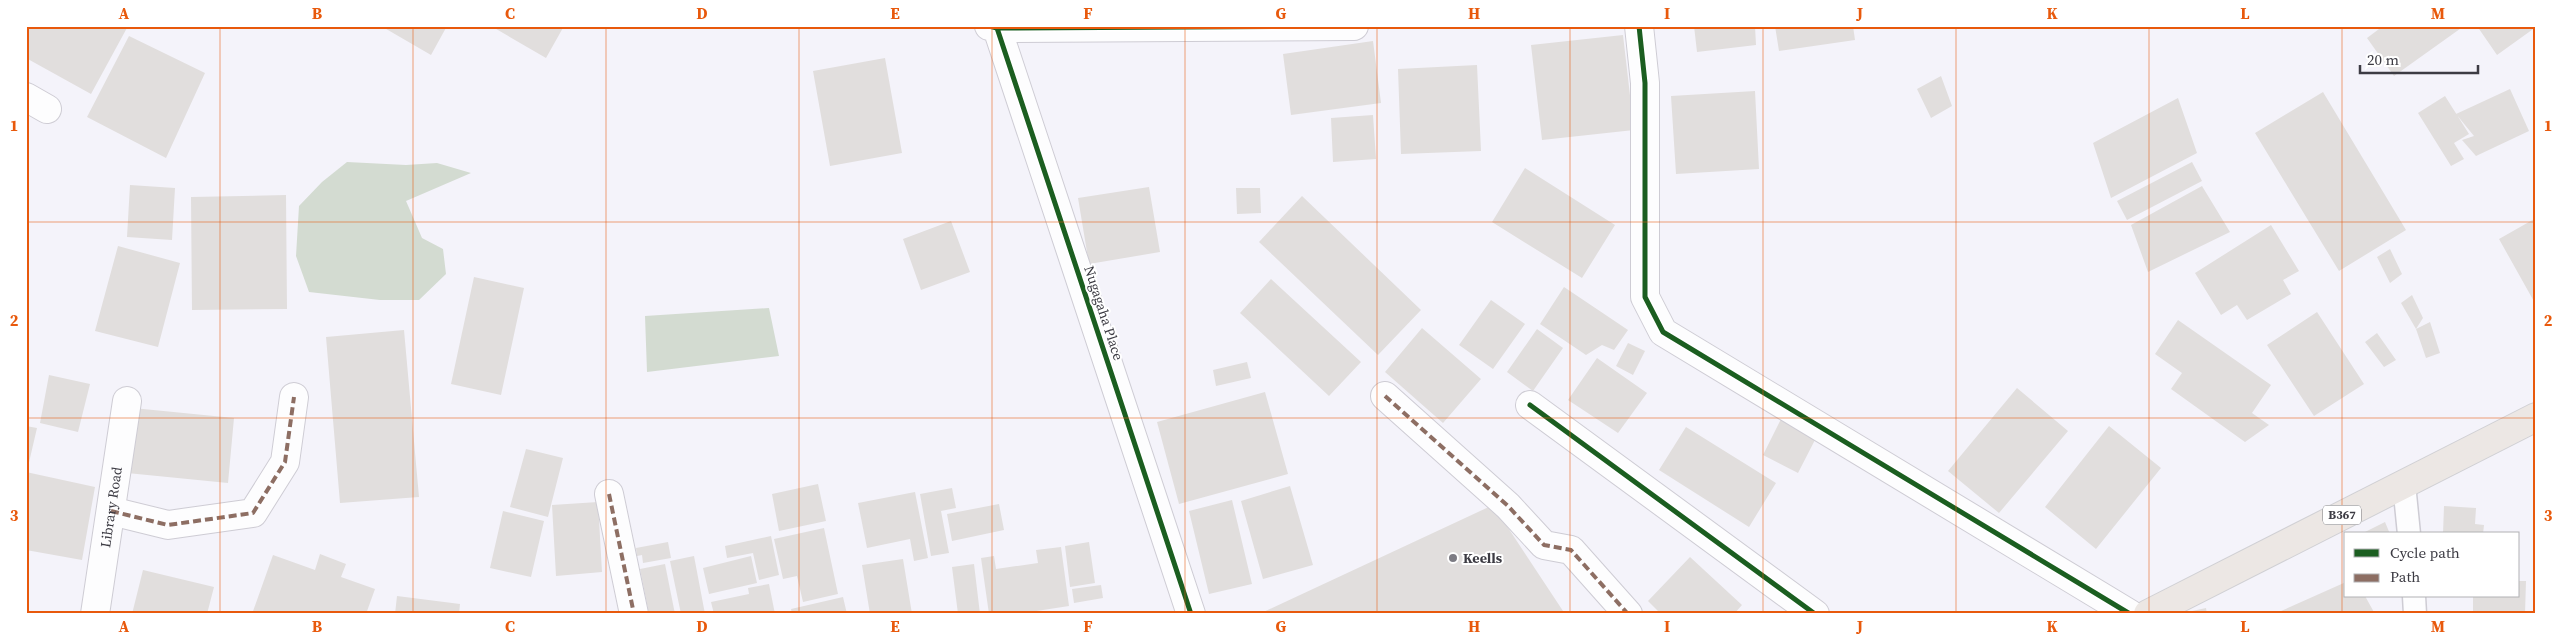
<svg xmlns="http://www.w3.org/2000/svg" width="2562" height="640" viewBox="0 0 2562 640" font-family="'Source Serif 4',serif">
<style>
.green{fill:#d3dbd1}
.building{fill:#e1dedd}
.lines{fill:none;stroke-linecap:round;stroke-linejoin:round}
.lane-casing{stroke:#ceccd4;stroke-width:25}
.street-casing{stroke:#ceccd4;stroke-width:30}
.primary-casing{stroke:#d0d0d4;stroke-width:30}
.lane{stroke:#fdfdfe;stroke-width:22}
.street{stroke:#fdfdfe;stroke-width:28}
.primary{stroke:#ece7e4;stroke-width:28}
.quiet{stroke:#8d6e63;stroke-width:4;stroke-dasharray:8 4;stroke-linecap:butt}
.cycleway-casing{stroke:#fff;stroke-width:8}
.cycleway{stroke:#1b5e20;stroke-width:5}
.grid{fill:none;stroke:#e8590c;stroke-width:1;stroke-opacity:0.55}
.poi-dot{fill:#7c7b83;stroke:#fff;stroke-width:2}
.labels{text-anchor:middle;stroke-width:4;stroke-linejoin:round;paint-order:stroke}
.shield{fill:#fff;stroke:#76767b;stroke-width:1}
.shield-label{font-size:12px;font-weight:bold;fill:#3c3b43}
.street-label{font-size:14px;fill:#3c3b43;stroke:#fff}
.poi-label{font-size:14px;font-weight:bold;fill:#3c3b43;stroke:#fff;text-anchor:start}
.neatline{fill:none;stroke:#e8590c;stroke-width:2}
.grid-label{font-size:16px;text-anchor:middle;font-weight:bold;fill:#e8590c}
</style>
<rect width="100%" height="100%" fill="#f4f3fa"/>
<path class="green" d="M347 162 406 165 437 163 471 173 406 201 422 238 443 249 446 274 419 300H380L309 292 296 256 299 206 322 182Z
M769 308 779 356 647 372 645 316Z"/>
<path class="building" d="M26 26H128L91 94 26 58Z
M381 26H447L431 55Z
M491 26H564L546 58Z
M1694 26H1755L1756 45 1697 52Z
M1775 26H1853L1855 40 1779 51Z
M2383 26H2464L2394 76 2367 38Z
M2477 26H2536V27L2497 55Z
M1623 35 1634 130 1542 140 1531 45Z
M129 36 205 73 166 158 87 117Z
M1373 41 1381 103 1291 115 1283 54Z
M885 58 902 153 830 166 813 71Z
M1477 65 1481 151 1401 154 1398 69Z
M1941 76 1952 106 1931 118 1917 89Z
M2510 89 2529 131 2476 156 2462 140 2474 136 2456 114Z
M1755 91 1759 169 1676 174 1671 96Z
M2323 92 2406 230 2339 271 2255 133Z
M2445 96 2469 134 2454 143 2464 159 2451 166 2418 113Z
M2178 98 2197 153 2111 198 2093 143Z
M1373 115 1376 159 1333 162 1331 118Z
M2192 162 2202 181 2127 220 2117 201Z
M1525 168 1615 225 1582 278 1492 222Z
M130 185 175 188 172 240 127 237Z
M2202 186 2230 232 2148 272 2131 225Z
M1149 187 1160 252 1089 264 1078 198Z
M1236 188H1260L1261 213 1237 214Z
M286 195 287 309 192 310 191 197Z
M1302 196 1421 310 1378 355 1259 242Z
M2536 218V305L2499 239Z
M951 221 970 272 921 290 903 239Z
M2271 225 2299 271 2283 280 2291 294 2247 320 2237 305 2221 315 2195 273Z
M118 246 180 263 158 347 95 331Z
M2390 249 2402 274 2390 283 2377 257Z
M474 277 524 288 501 395 451 384Z
M1271 279 1361 362 1329 396 1240 313Z
M1564 287 1628 330 1614 350 1602 345 1586 355 1540 324Z
M2412 295 2423 318 2416 329 2401 303Z
M1491 300 1525 324 1493 369 1459 345Z
M2317 312 2364 384 2314 416 2267 345Z
M2178 320 2271 385 2252 413 2269 425 2245 442 2171 389 2182 373 2155 354Z
M2430 322 2440 353 2426 358 2416 329Z
M1422 328 1481 379 1443 423 1385 372Z
M1537 329 1563 348 1533 391 1507 372Z
M404 330 419 497 340 503 326 337Z
M2377 333 2396 360 2384 367 2365 342Z
M1628 343 1645 351 1633 375 1616 366Z
M1597 358 1647 393 1618 433 1568 400Z
M1247 362 1251 378 1216 386 1213 370Z
M49 375 90 384 78 432 40 423Z
M2017 388 2068 431 1999 513 1948 471Z
M1265 392 1288 474 1179 504 1157 422Z
M123 407 234 418 228 483 117 472Z
M1782 417 1817 436 1798 473 1763 455Z
M26 426 37 428 27 471H26Z
M2109 426 2161 468 2096 549 2045 507Z
M1686 427 1776 483 1749 527 1659 470Z
M526 449 563 458 548 517 510 507Z
M26 472 95 487 82 560 26 550Z
M818 484 826 521 779 531 772 494Z
M1290 486 1313 565 1263 579 1241 501Z
M952 488 956 508 941 511 949 553 931 556 920 494Z
M915 492 928 558 914 561 910 539 867 548 858 503Z
M1232 500 1252 584 1209 594 1189 511Z
M598 502 602 572 556 576 552 505Z
M999 504 1004 530 952 541 947 514Z
M1493 505 1565 614H1259Z
M2444 506 2476 508 2475 524 2484 525 2483 534H2443Z
M503 511 544 521 531 577 490 568Z
M2385 522 2390 534H2361Z
M824 528 838 594 803 602 797 576 783 579 774 539Z
M771 536 779 575 759 580 753 553 727 558 725 546Z
M668 542 671 558 643 563 642 555 637 556 636 548Z
M1089 542 1095 583 1070 587 1065 546Z
M1061 547 1069 606 1017 614H989L981 558 994 556 996 569 1038 563 1036 550Z
M320 554 346 564 341 577 375 589 366 614H252L273 555 315 570Z
M694 556 705 614H681L670 561Z
M751 556 757 583 709 594 703 568Z
M1690 557 1742 605 1734 614H1661L1648 601Z
M903 559 912 614H870L862 565Z
M665 564 675 614H649L640 569Z
M974 564 980 614H958L952 567Z
M143 570 214 587 207 614H132Z
M2518 581H2526L2525 614H2473V596H2518Z
M2346 582V596H2365L2375 614H2281V611Z
M769 584 775 614H714L711 602 749 594 748 588Z
M1101 585 1103 598 1074 603 1072 589Z
M397 596 460 604 459 614H395Z
M843 597 847 614H792L791 609Z
M2206 608 2207 614H2183V613Z"/>
<g class="lines">
<defs>
<path id="lane" d="M2404 484 2409 534
M2414 596 2415 614"/>
<g id="street">
<path d="M989 26 997 28 1191 614"/>
<path d="M1639 26 1645 83V297L1663 332 2130 614"/>
<path d="M997 28 1354 26"/>
<path d="M26 97 47 109"/>
<path d="M1385 396 1508 506 1544 545 1571 550 1628 614"/>
<path d="M1530 405 1815 614"/>
<path d="M609 494 634 614"/>
<path d="M111 511 168 525 253 513 285 462 294 397"/>
<path id="s1" d="M95 614 127 401"/>
</g>
<path id="primary" d="M2148 614 2536 417"/>
</defs>
<use href="#lane" class="lane-casing"/>
<use href="#street" class="street-casing"/>
<use href="#primary" class="primary-casing"/>
<use href="#lane" class="lane"/>
<use href="#street" class="street"/>
<use href="#primary" class="primary"/>
<path class="quiet" d="M1385 396 1508 506 1544 545 1571 550 1628 614
M609 494 634 614
M111 511 168 525 253 513 285 462 294 397"/>
<defs>
<path id="cycleway" d="M989 26 997 28 1191 614
M1639 26 1645 83V297L1663 332 2130 614
M997 28 1354 26
M1530 405 1815 614"/>
</defs>
<use href="#cycleway" class="cycleway-casing"/>
<use href="#cycleway" class="cycleway"/>
</g>
<path class="grid" d="M220 26V614M413 26V614M606 26V614M799 26V614M992 26V614M1185 26V614M1377 26V614M1570 26V614M1763 26V614M1956 26V614M2149 26V614M2342 26V614M26 222H2536M26 418H2536"/>
<circle class="poi-dot" cx="1453" cy="558" r="5"/>
<g class="labels">
<rect class="shield" x="2323" y="505.5" width="38" height="19" rx="4"/>
<g class="shield-label">
<text x="2342" y="519">B367</text>
</g>
<g class="street-label">
<text transform="translate(1104 313) rotate(72)" y="5">Nugagaha Place</text>
<text dy="5" stroke="none"><textPath href="#s1" startOffset="108">Library Road</textPath></text>
</g>
<g class="poi-label">
<text x="1463" y="563">Keells</text>
</g>
</g>
<rect width="2562" height="640" fill="none" stroke="#ffffff" stroke-width="55"/>
<rect x="2344" y="532" width="175" height="65" fill="#ffffff" stroke="#b1b1b4"/>
<rect x="2354" y="549" width="25" height="8" fill="#1b5e20" stroke="#b1b1b4"/>
<text x="2390" y="558" font-size="15" fill="#3c3b43">Cycle path</text>
<rect x="2354" y="574" width="25" height="8" fill="#8d6e63" stroke="#b1b1b4"/>
<text x="2390" y="582" font-size="15" fill="#3c3b43">Path</text>
<path d="M2360 65v8h118v-8" fill="none" stroke="#3c3b43" stroke-width="2.5"/>
<text x="2367" y="65" font-size="15" fill="#3c3b43" stroke="#ffffff" stroke-width="4" paint-order="stroke">20 m</text>
<rect x="28" y="28" width="2506" height="584" class="neatline"/>
<g class="grid-label">
<text x="124" y="19">A</text>
<text x="317" y="19">B</text>
<text x="510" y="19">C</text>
<text x="702" y="19">D</text>
<text x="895" y="19">E</text>
<text x="1088" y="19">F</text>
<text x="1281" y="19">G</text>
<text x="1474" y="19">H</text>
<text x="1667" y="19">I</text>
<text x="1860" y="19">J</text>
<text x="2052" y="19">K</text>
<text x="2245" y="19">L</text>
<text x="2438" y="19">M</text>
<text x="14" y="131">1</text>
<text x="2548" y="131">1</text>
<text x="14" y="326">2</text>
<text x="2548" y="326">2</text>
<text x="14" y="521">3</text>
<text x="2548" y="521">3</text>
<text x="124" y="632">A</text>
<text x="317" y="632">B</text>
<text x="510" y="632">C</text>
<text x="702" y="632">D</text>
<text x="895" y="632">E</text>
<text x="1088" y="632">F</text>
<text x="1281" y="632">G</text>
<text x="1474" y="632">H</text>
<text x="1667" y="632">I</text>
<text x="1860" y="632">J</text>
<text x="2052" y="632">K</text>
<text x="2245" y="632">L</text>
<text x="2438" y="632">M</text>
</g>
</svg>
